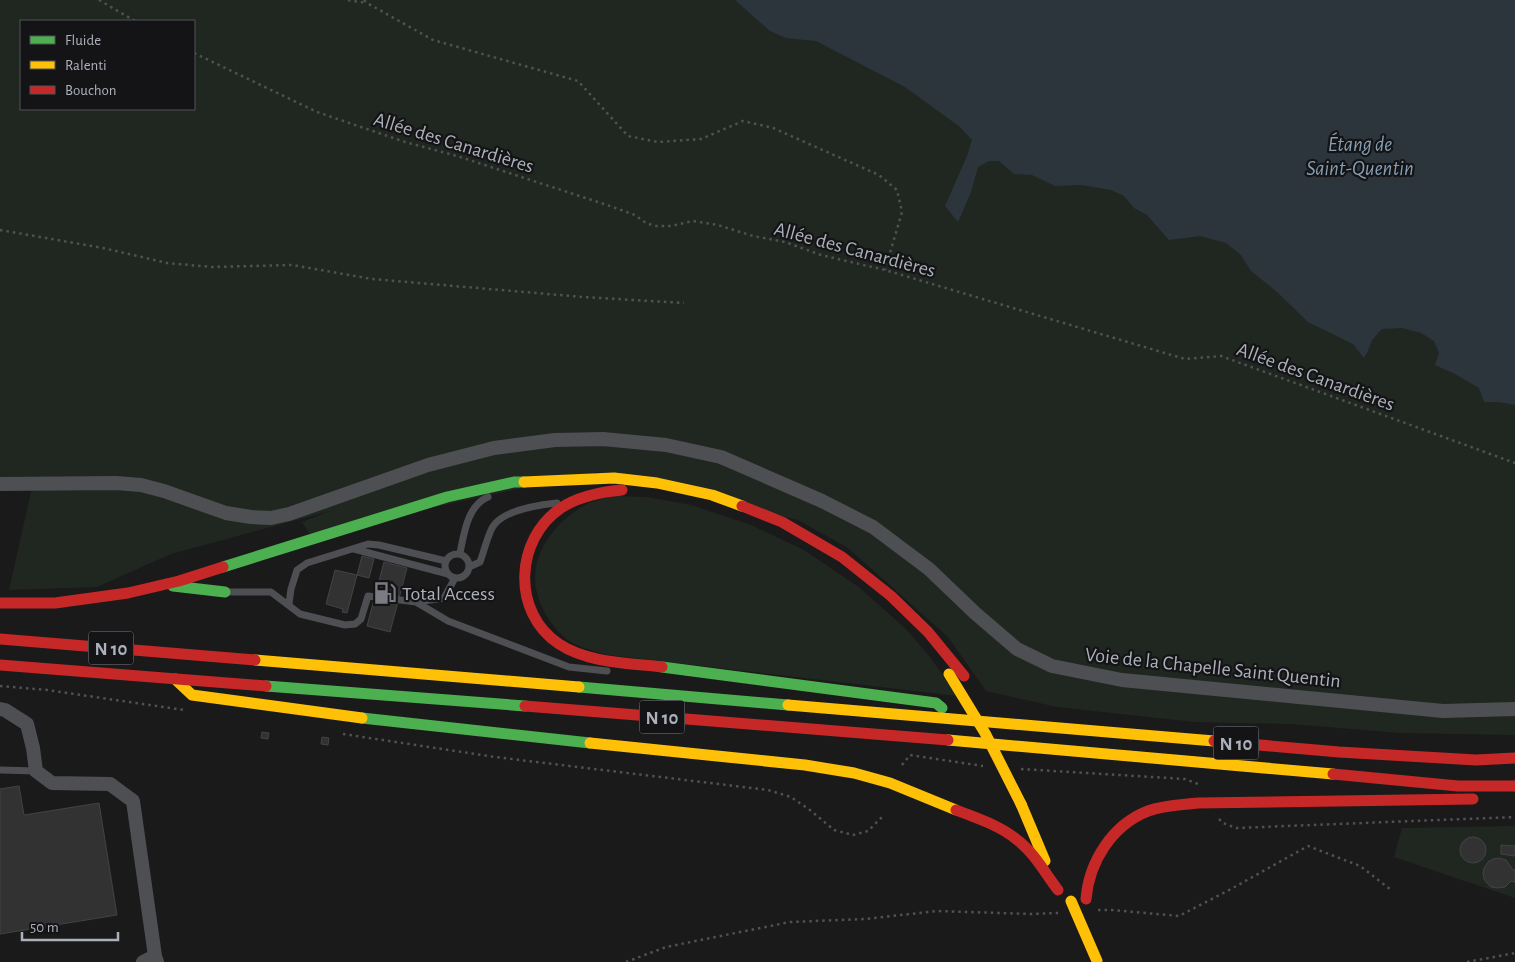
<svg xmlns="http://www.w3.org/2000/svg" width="1515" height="962" viewBox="0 0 1515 962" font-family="'Alegreya Sans',sans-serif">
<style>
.green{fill:#202721;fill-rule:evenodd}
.water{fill:#2d353c}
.building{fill:#323232;stroke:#424346}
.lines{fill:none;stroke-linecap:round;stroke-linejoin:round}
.path{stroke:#505154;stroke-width:2.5;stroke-dasharray:2.5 4;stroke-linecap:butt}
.lane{stroke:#4e4f53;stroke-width:7}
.street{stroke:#4e4f53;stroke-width:14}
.fast{stroke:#4caf50;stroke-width:11}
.slow{stroke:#ffc107;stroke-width:11}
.jam{stroke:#c62828;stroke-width:11}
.slow-bridge{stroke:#ffc107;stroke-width:11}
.labels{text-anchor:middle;stroke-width:4.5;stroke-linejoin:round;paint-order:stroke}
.shield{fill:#141416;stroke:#7e8189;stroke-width:1}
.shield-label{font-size:19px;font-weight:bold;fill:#acb0ba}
.street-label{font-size:20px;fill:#acb0ba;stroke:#141416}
.poi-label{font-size:20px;fill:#acb0ba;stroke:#141416;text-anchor:start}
.water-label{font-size:21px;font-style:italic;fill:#859eb3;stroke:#141416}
</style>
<rect width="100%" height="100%" fill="#1a1a1a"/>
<path class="green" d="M0 0H1515V735L1401 733 1290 724 1194 722 1057 707 986 691 948 637 848 548 798 520 597 472 310 534 302 522 330 511 171 554 97 587 9 590 33 483 0 484ZM21 21H194V109H21Z
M612 496 646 497 691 505 751 525 804 550 860 588 906 629 930 657 957 696 608 655C597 652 585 649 575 644 562 638 551 624 544 611 522 571 544 531 580 508 589 502 602 499 612 496Z
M1515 826V898L1394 857 1402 828Z"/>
<path class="water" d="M735 0H1515V405L1499 402H1484L1479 388 1455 374 1435 365 1439 353 1434 341 1421 333 1402 328 1382 329 1372 340 1368 351 1364 358 1353 344 1308 322 1276 291 1251 271 1241 255 1226 243 1200 236 1169 240 1147 215 1134 208 1124 196 1111 190 1081 185 1055 186 1032 175 1014 174 999 161H989L978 167 971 192 958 222 945 206 967 156 972 140 960 127 905 87 816 41 786 38 770 31Z"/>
<path class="building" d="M362 556 374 559 369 578 357 575Z
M384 562 407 568 390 632 367 626Z
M335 570 357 575 347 613 342 612 343 609 326 604Z
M262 732 269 733 268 739 261 738Z
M322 737 329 738 328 745 321 744Z
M19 786 24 815 99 803 117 915 0 934V789Z
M1460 850a13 13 0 1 1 26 0a13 13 0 1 1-26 0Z
M1501 845 1515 846V856L1501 854Z
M1499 858 1506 860 1513 870H1515V882L1511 881 1505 887 1498 888 1491 887 1487 883 1484 879 1483 873 1484 868 1488 862 1493 859Z"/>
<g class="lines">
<path class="path" d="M99 0 135 21
M348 0 366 3
M364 0 367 3 433 40 578 81 628 136 658 142 701 139 743 121 773 128 879 175 897 190 902 212 885 270
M194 53 317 112 405 142 457 156 607 205 635 215 646 223 655 226H671L693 221 718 225 753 236 785 242 821 255 885 270 1185 359 1221 356 1515 463
M0 230 103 248 167 263 212 267 292 265 372 279 583 297 684 303
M0 686 47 690 184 710
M343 734 495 757 768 790 791 797 810 810 834 830 853 835 868 831 882 817
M902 765 910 755 983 766
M1021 769 1185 779 1198 784 1200 787
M1219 819 1223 823 1236 828 1515 817
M1098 910H1112L1179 916 1231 889 1308 846 1360 866 1390 889
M626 962 666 947 790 922 865 919 937 911 1031 914 1058 913
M1467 962 1515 953"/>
<path class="lane" d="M354 549 448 574
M460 553C464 534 467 506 488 497
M445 566a12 12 0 1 1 24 0a12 12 0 1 1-24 0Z
M469 567 480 562C484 551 487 538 492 528 502 510 538 505 557 503
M228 592H271L300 614 345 625 355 624 361 619 368 596 416 602 448 621 569 667 607 671
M416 602 444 598 455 578
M289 604 291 589 297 570 307 563 368 544 379 545 446 561
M0 770 36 771"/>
<path class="street" d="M0 484 116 483 141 485 164 491 226 513 251 517 271 518 289 514 428 465 494 448 555 440 603 439 666 445 721 457 822 501 873 527 929 569 975 613 1017 649 1052 666 1122 680 1443 711 1515 709
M0 709 5 710 27 724 33 748 36 771 52 783 110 784 133 801 155 956 157 962
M143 962 155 956"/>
<path class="fast" d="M223 567 447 497 514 482H524
M173 586 225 592
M662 667 936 703 942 708
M266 686 525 706
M579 687 788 705
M362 718 590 743"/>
<path class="slow" d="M524 482 614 478 657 483 712 495 742 506
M255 660 579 687
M175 679 192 695 362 718
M788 705 1214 741
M948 740 1333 774
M590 743 805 765 854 773 890 783 956 810
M1021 804 1045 861"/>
<path class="jam" d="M622 490C600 492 579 496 561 508 515 539 511 612 559 644 588 663 628 663 662 667
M742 506 782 522 842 557 891 596 928 632 964 676
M0 603H55L128 593 179 581 223 567
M0 639 255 660
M0 665 266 686
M525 706 948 740
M1214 741 1339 752 1476 760 1515 758
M1333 774 1458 786H1515
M956 810C976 818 999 825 1016 839 1033 851 1045 873 1058 890
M1086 899C1089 862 1112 825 1148 811 1164 805 1181 805 1198 803L1473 799"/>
<path class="slow-bridge" d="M949 674 985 733 1021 804
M1071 901 1097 961"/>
</g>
<defs>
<symbol id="fuel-bare" viewBox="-9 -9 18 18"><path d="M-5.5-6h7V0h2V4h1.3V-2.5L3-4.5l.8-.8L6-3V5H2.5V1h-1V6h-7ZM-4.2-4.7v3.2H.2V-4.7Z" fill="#797c82" stroke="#141416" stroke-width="2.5" paint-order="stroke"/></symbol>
</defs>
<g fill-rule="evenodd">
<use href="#fuel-bare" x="369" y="577" width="32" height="32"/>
</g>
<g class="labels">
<g class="shield">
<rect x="88.5" y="631.5" width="45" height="33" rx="4"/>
<rect x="639.5" y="700.5" width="45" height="33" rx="4"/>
<rect x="1213.5" y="726.5" width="45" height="33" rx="4"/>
</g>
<g class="shield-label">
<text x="111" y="655">N 10</text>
<text x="662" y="724">N 10</text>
<text x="1236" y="750">N 10</text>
</g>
<g class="street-label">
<text transform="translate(454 142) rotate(17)" y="7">Allée des Canardières</text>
<text transform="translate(855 249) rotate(15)" y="7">Allée des Canardières</text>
<text transform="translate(1316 376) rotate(20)" y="7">Allée des Canardières</text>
<text transform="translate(1213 667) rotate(6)" y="7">Voie de la Chapelle Saint Quentin</text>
</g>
<g class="poi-label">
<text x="402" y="600">Total Access</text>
</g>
<g class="water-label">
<text x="1360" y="151">Étang de<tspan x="1360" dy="24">Saint-Quentin</tspan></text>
</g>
</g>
<rect x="20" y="20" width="175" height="90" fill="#141416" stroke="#515258"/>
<rect x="30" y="36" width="25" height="8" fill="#4caf50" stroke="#515258"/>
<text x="65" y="45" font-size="15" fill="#acb0ba">Fluide</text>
<rect x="30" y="61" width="25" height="8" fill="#ffc107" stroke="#515258"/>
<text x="65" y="70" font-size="15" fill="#acb0ba">Ralenti</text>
<rect x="30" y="86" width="25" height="8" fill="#c62828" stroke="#515258"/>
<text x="65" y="95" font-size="15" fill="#acb0ba">Bouchon</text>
<path d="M22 932v8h96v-8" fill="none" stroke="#acb0ba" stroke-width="2.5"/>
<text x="30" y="932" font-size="15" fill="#acb0ba" stroke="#141416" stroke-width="4" paint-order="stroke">50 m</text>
</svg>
